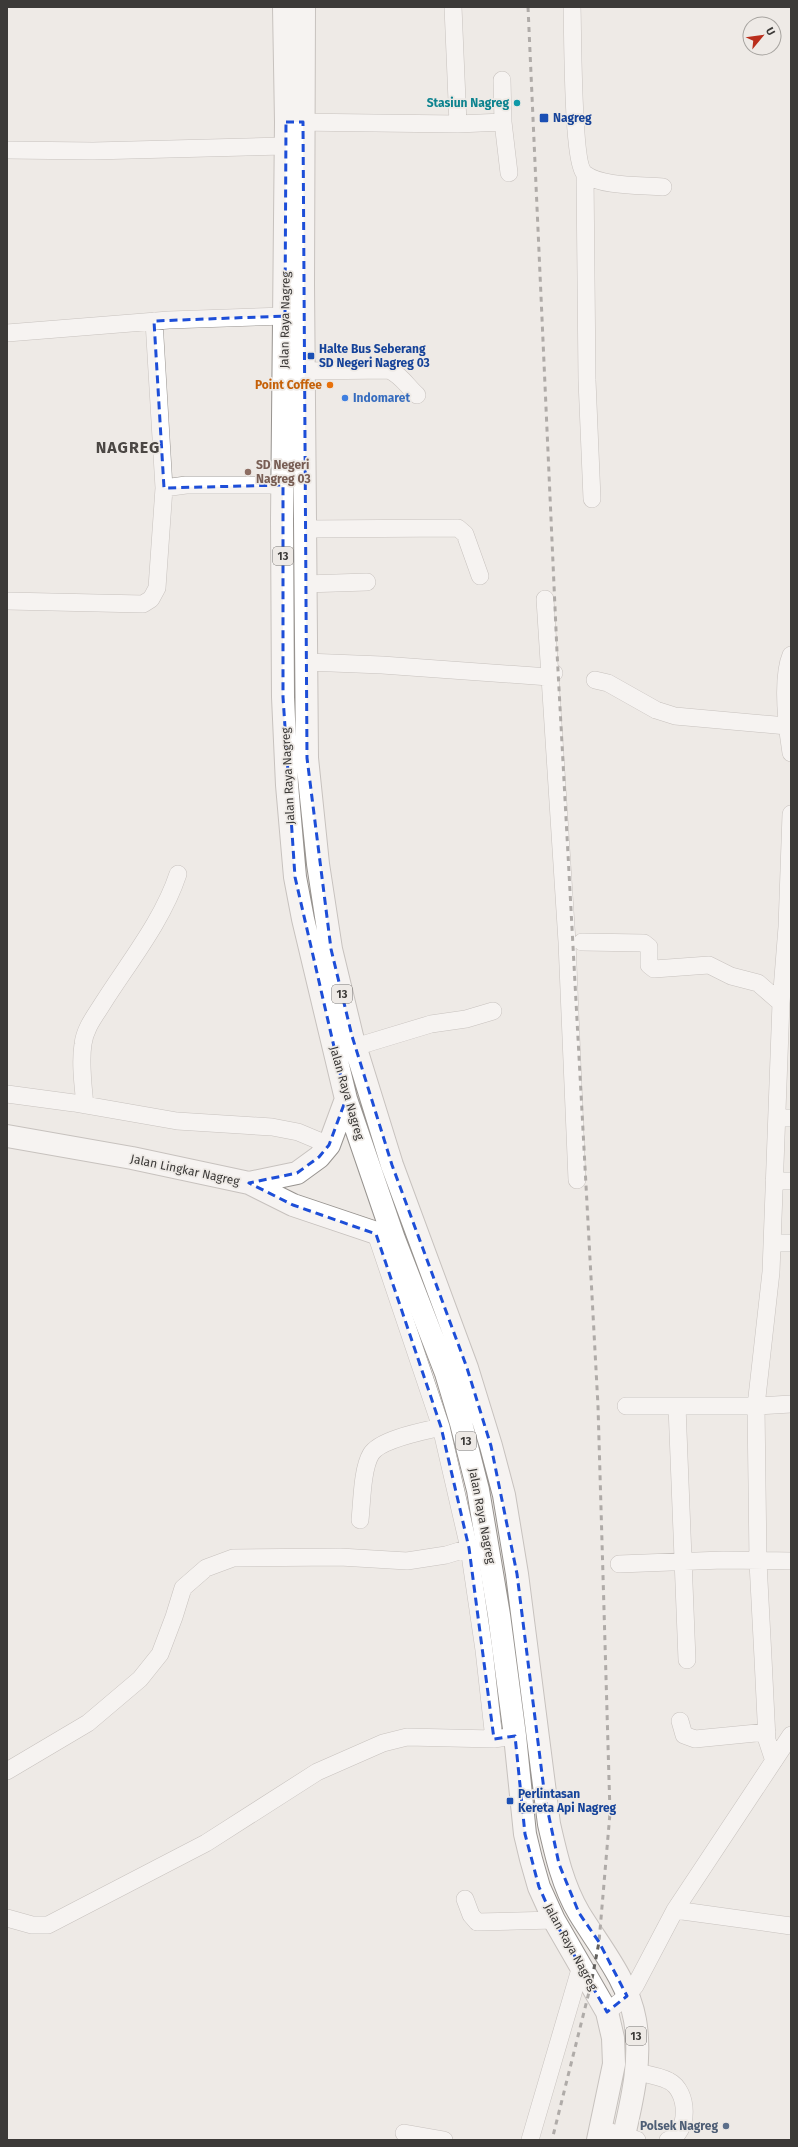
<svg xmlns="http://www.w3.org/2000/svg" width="798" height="2147" viewBox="0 0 798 2147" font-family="'Fira Sans',sans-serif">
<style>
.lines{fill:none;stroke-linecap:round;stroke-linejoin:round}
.minor-casing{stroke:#97938f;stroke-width:18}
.highway-casing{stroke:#97938f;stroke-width:24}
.minor{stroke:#fff;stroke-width:17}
.highway{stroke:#fff;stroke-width:22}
.rail{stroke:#63615e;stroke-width:3;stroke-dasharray:5 5;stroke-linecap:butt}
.marked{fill:none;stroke:#1d4ed8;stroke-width:3;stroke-dasharray:8 5;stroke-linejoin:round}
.culture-dot{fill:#0f9aa8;stroke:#eeeae6;stroke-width:1.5}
.transit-dot{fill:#1a4fb4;stroke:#eeeae6;stroke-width:1.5}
.food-dot{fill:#e8710a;stroke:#eeeae6;stroke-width:1.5}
.shop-dot{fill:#3f7fe0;stroke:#eeeae6;stroke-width:1.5}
.education-dot{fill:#8d6e63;stroke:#eeeae6;stroke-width:1.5}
.service-dot{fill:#5c6f8a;stroke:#eeeae6;stroke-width:1.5}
.labels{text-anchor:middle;stroke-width:3.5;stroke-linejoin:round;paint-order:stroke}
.shield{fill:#eeeae6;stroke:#716f6c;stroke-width:1}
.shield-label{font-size:11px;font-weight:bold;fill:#3c3a38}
.culture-label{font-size:12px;font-weight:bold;fill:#0d838f;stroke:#eeeae6;text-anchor:end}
.transit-label{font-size:12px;font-weight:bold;fill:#164399;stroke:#eeeae6;text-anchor:start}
.street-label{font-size:12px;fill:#3c3a38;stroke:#eeeae6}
.food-label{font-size:12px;font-weight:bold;fill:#c56008;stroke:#eeeae6;text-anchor:end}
.shop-label{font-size:12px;font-weight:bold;fill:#366cbe;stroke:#eeeae6;text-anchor:start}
.education-label{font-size:12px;font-weight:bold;fill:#785e54;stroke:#eeeae6;text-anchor:start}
.service-label{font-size:12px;font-weight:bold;fill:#4e5e75;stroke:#eeeae6;text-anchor:end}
.district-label{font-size:16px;font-weight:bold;letter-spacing:1px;fill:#4b4744;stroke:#eeeae6}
</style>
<rect width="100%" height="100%" fill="#eeeae6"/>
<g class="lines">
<defs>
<path id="minor" d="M453 7 458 124
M572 7C573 31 572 163 585 174 602 187 641 185 663 187
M502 80 503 122 509 173
M292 122 458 124 503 122
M7 150 93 151 285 146
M585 174 587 380 592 499
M154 321 164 488
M7 333 169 320 285 316
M303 371 389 370C402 376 406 385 417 395
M304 529 458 528 465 534 480 576
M305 584 367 582
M545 599 567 942 577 1180
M7 601 143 604 151 599 157 588 164 488 186 485H283
M791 655C781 679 787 727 791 753
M306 662 382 665 549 677 554 673
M595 680 608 683 656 710 675 716 787 726
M582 942 644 943 649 947V965L654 969 709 965 731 976 758 983 781 1003
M355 1047 431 1024 466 1019 493 1011
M7 1094 74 1103 177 1121 272 1127 298 1132 329 1145
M85 1105C83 1085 80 1063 83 1044 85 1028 95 1016 103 1003 129 962 163 920 178 874
M777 1117 791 1118
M774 1180 791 1181
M376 1234 441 1427 469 1548 484 1650 494 1739
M772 1243H791
M626 1406H756L791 1404
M677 1406 687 1660
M360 1520C362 1502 362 1469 371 1454 380 1439 424 1431 441 1427
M619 1564 723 1560 791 1561
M680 1721 684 1735 695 1739 767 1732
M774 1761 767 1740 763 1658 758 1562 756 1406 771 1272 781 1003 787 927 791 814
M7 1771 88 1723 140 1679 160 1654 174 1617 183 1588 206 1568 233 1558 340 1557 407 1561 446 1555 469 1548
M465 1899 471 1915 477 1922 554 1920
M675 1910 791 1926
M7 1918 32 1925H48L206 1843 317 1772 383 1743 407 1737 494 1739 515 1736
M607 2012 627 1996 635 1986 675 1910 791 1735
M636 2072C647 2074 660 2076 669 2081 689 2091 690 2133 668 2140
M600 2129 637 2140
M404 2133 444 2140
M530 2140 581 1966"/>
<path id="highway" d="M284 7 286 122 282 520 283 697 287 785 295 877 303 919 346 1099 394 1239 446 1373 461 1423 478 1490 499 1615 515 1736 525 1834 531 1859 539 1887 554 1920 607 2012 613 2038 614 2064 598 2140
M304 7 303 284 307 758 318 864 331 949 352 1036 392 1165 467 1368 491 1446 504 1495 517 1574 549 1824C556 1855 563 1886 579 1913 599 1946 628 1980 635 2020 642 2061 632 2100 623 2140
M7 1136 132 1158 249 1183 297 1173 319 1157 329 1145 346 1099
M249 1183 293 1205 394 1239"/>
</defs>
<use href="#minor" class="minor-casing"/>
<use href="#highway" class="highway-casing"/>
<use href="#minor" class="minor"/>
<use href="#highway" class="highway"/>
<path class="rail" d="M528 7 557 652 598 1406 610 1813 599 1942 591 1984 552 2140"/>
</g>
<path d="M0 0H798V2147H0ZM286 122H303L307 758 331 949 352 1036 392 1165 467 1368 491 1446 517 1574 545 1798 559 1864 579 1913 599 1942 627 1996 607 2012 554 1920 539 1887 525 1834 515 1736 494 1739 469 1548 441 1427 376 1234 293 1205 249 1183 297 1173 319 1157 329 1145 346 1099 295 877 283 697V485L164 488 154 321 285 316Z" fill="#eeeae6" fill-opacity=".55" fill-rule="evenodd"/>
<path class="marked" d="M286 122H303L307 758 331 949 352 1036 392 1165 467 1368 491 1446 517 1574 545 1798 559 1864 579 1913 599 1942 627 1996 607 2012 554 1920 539 1887 525 1834 515 1736 494 1739 469 1548 441 1427 376 1234 293 1205 249 1183 297 1173 319 1157 329 1145 346 1099 295 877 283 697V485L164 488 154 321 285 316Z"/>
<circle class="culture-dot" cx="517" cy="103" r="4"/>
<g class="transit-dot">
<rect x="539" y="113" width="10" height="10" rx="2"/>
<rect x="307" y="352" width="8" height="8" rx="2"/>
<rect x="506" y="1797" width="8" height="8" rx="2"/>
</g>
<circle class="food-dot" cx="330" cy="385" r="4"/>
<circle class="shop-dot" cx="345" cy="398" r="4"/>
<circle class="education-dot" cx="248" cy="472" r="4"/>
<circle class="service-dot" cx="726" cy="2126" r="4"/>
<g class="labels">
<g class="shield">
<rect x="273" y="547" width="20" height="18" rx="3"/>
<rect x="332" y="985" width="20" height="18" rx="3"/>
<rect x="456" y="1432" width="20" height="18" rx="3"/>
<rect x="626" y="2027" width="20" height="18" rx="3"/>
</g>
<g class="shield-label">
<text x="283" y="560">13</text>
<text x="342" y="998">13</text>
<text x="466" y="1445">13</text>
<text x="636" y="2040">13</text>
</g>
<g class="culture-label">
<text x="509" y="107">Stasiun Nagreg</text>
</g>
<g class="transit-label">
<text x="553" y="122">Nagreg</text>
<text x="319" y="353">Halte Bus Seberang<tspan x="319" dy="14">SD Negeri Nagreg 03</tspan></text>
<text x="518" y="1798">Perlintasan<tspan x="518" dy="14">Kereta Api Nagreg</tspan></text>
</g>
<g class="street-label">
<text transform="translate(285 320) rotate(-89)" y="4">Jalan Raya Nagreg</text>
<text transform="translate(288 776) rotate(-93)" y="4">Jalan Raya Nagreg</text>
<text transform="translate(347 1093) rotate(74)" y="4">Jalan Raya Nagreg</text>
<text transform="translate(185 1170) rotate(12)" y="4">Jalan Lingkar Nagreg</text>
<text transform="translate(482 1516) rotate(79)" y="4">Jalan Raya Nagreg</text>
<text transform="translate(571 1947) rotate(61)" y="4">Jalan Raya Nagreg</text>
</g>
<g class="food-label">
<text x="322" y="389">Point Coffee</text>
</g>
<g class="shop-label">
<text x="353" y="402">Indomaret</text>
</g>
<g class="education-label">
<text x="256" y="469">SD Negeri<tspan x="256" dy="14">Nagreg 03</tspan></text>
</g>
<g class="service-label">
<text x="718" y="2130">Polsek Nagreg</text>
</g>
<g class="district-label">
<text x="128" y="453">NAGREG</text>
</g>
</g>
<rect width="798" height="2147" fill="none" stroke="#3c3a38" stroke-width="16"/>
<g transform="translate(762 36) rotate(61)"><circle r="19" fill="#eeeae6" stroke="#a7a4a0"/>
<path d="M0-3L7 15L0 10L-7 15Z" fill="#ba2e1c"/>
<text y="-6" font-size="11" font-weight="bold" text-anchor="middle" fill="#3c3a38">U</text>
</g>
</svg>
